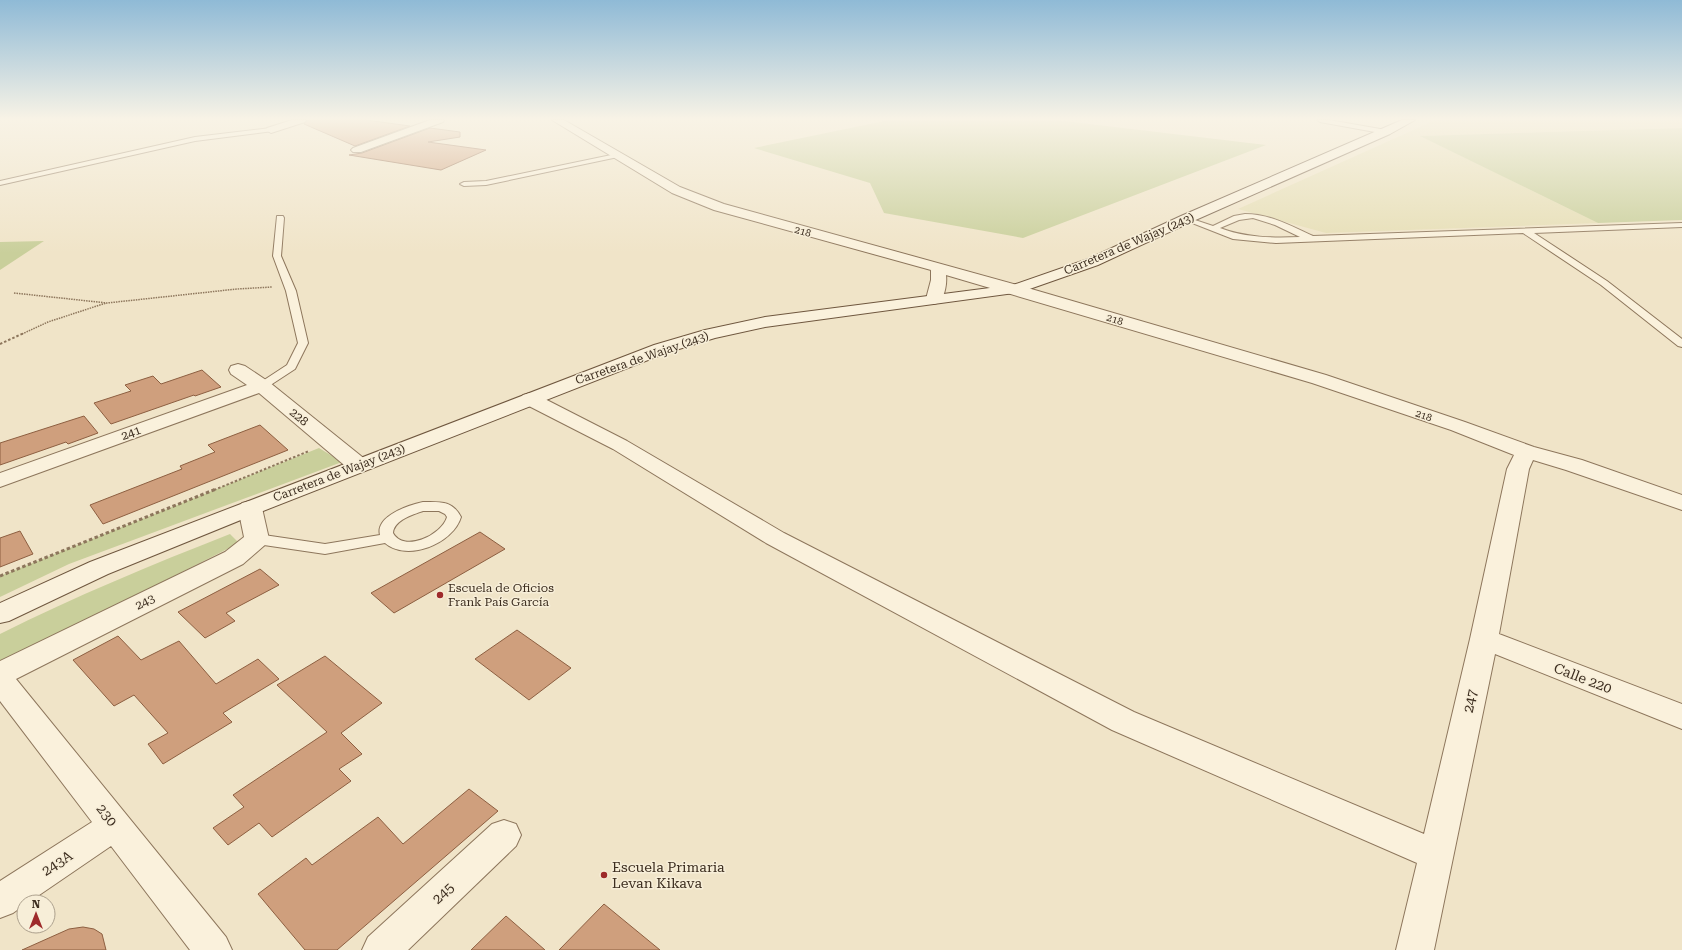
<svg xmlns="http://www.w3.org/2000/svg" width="1682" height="950" viewBox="0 0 1682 950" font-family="'Roboto Serif',serif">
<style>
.farmland{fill:#e6deb5}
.green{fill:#c9cf9b}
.building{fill:#cf9f7d;stroke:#8d5f41}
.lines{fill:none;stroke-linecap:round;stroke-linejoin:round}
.lane-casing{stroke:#8d765c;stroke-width:2}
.street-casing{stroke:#8d765c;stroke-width:2}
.secondary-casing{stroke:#6f573f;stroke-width:2}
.path-far2{stroke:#8d765c;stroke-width:1.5;stroke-dasharray:1.5 1;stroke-linecap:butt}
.path-far1{stroke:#8d765c;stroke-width:2;stroke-dasharray:2.5 2;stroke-linecap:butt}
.path{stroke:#8d765c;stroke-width:3;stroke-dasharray:3.5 2.5;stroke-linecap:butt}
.lane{fill:#faf1dc;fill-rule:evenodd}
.street{fill:#faf1dc;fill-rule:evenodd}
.secondary{fill:#faf1dc;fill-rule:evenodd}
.poi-dot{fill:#9e2a2b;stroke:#f7eed8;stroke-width:1.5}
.labels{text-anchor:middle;stroke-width:3;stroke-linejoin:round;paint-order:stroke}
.far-street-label{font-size:10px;fill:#3d2e20;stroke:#f7eed8}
.street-label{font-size:12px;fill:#3d2e20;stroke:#f7eed8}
.poi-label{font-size:12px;fill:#3d2e20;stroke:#f7eed8;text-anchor:start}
.near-street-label{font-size:14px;fill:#3d2e20;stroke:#f7eed8}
.near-poi-label{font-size:14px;fill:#3d2e20;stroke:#f7eed8;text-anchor:start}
</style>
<rect width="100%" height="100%" fill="#f0e4c8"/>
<path class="farmland" d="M1434 120H1682V128L1421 136 1598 223 1326 233 1238 209 1431 122Z"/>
<path class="green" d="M889 120H1056L1266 145 1023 238 884 213 870 183 754 148Z
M1682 128V220L1598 223 1420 136Z
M44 241 0 270V242Z
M319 448 342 462 69 564 0 597V576Z
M230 534 239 543 0 665V634C76 596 151 565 230 534Z"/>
<path class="building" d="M307 120H366L410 126 355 146 304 124Z
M430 128 460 132V137L428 142 486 150 441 170 349 155 362 153Z
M202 370 221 387 195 396 194 395 111 424 94 403 131 391 125 385 153 376 161 384Z
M84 416 98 433 68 444 66 442 0 465V443Z
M260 425 288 450 103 524 90 505 182 469 180 466 215 452 208 445Z
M20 531 33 554 0 567V538Z
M480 532 505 549 394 613 371 593Z
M260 569 279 585 226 613 235 621 205 638 178 612Z
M517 630 571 668 529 700 475 659Z
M118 636 141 660 179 641 216 684 258 659 279 679 223 713 232 722 163 764 148 744 168 733 134 695 114 706 73 660Z
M325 656 382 703 341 733 362 754 339 769 351 781 272 837 259 823 228 845 213 828 244 807 233 795 327 732 277 685Z
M469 789 498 811 337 950H305L258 894 306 858 312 865 378 817 403 844Z
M604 904 660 950H559Z
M506 916 545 950H471Z
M83 927 94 929 102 934 106 950H22L69 929Z"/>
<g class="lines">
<defs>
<path id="lane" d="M1317 120H1329L1386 130 1389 132 1386 134 1320 122Z
M271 128 274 130 273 131 195 141 0 185V181L195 137Z
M616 154 618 155V157L486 185 464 186 460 184 464 182 486 181Z
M1245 214C1270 214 1291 226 1313 236L1682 223V227L1534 233 1607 281 1682 339V347L1678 346 1601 285 1523 233 1276 243 1233 239 1182 219 1186 217 1213 226 1234 216ZM1253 218 1275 225 1300 237C1273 238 1246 238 1220 228L1239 220Z
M277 216H283L284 218 281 256 296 291 308 343 295 369 266 388H258L256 386 258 384 287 365 298 343 286 291 273 256Z
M423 502C440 502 452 500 461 517 453 544 407 562 385 543L325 554 257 544 252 542 250 539 252 536 257 534 325 544 380 535C375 516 409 505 423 502ZM423 511H439L445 514 447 517C442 535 404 553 393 533 394 520 412 515 423 511Z"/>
<path id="street" d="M292 120H306L305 122 271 133 266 130 267 128Z
M430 120H444L443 122 361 152H353L351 150 353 148Z
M552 120H564L680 187 724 204 1021 286 1326 375 1465 422 1534 447 1582 460 1682 495V510L1566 470 1533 460 1529 469 1499 634 1682 704V729L1495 654 1434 950H1396L1417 863 1112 730 766 543 613 449 523 403 520 399 523 395 530 393 537 395 627 441 784 533 1134 712 1424 834 1470 639 1507 469 1514 455 1451 430 1312 383 946 275C947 283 945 295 940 302L934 304 928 302 926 299 931 280V270L714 210 672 193Z
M238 364 245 366 269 382 366 460 369 465 366 470 358 472 350 470 259 393 0 487V473L247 385 231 374 229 370 231 366Z
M250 501 258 503 262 508 269 539 266 544 243 564 16 679 226 937 232 950H190L111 846 29 902H24V905L13 913 0 918V881L92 822 0 701V661L225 552 244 537 238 508 242 503Z
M504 820 516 824 521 835 516 846 408 950H362L368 937 492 824Z"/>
<path id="secondary" d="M1402 120H1415L1390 134 1191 222 1098 265 1021 292 765 327 715 338 666 353 258 513 108 574 9 621 0 623V603L90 562 654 345 705 330 765 317 1013 285 1088 259 1181 216Z"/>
</defs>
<use href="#lane" class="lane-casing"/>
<use href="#street" class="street-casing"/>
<use href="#secondary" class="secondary-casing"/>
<path class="path-far2" d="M14 293 107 303 237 289 272 287
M22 334 48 322 106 303"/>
<path class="path-far1" d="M0 344 24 333
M214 490 309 451"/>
<path class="path" d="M0 576 216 489"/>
<use href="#lane" class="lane"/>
<use href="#street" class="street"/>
<use href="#secondary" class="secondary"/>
</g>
<linearGradient id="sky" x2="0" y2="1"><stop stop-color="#8fbad6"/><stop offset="0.47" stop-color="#f8f3e6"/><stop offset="1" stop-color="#f8f3e6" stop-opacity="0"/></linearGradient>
<rect width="1682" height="253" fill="url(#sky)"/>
<g class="poi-dot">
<circle cx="440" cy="595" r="4"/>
<circle cx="604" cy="875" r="4"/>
</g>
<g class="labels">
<g class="far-street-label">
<text transform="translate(803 231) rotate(16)" y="4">218</text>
<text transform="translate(1115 319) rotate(17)" y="4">218</text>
<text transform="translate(1424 415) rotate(19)" y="4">218</text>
</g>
<g class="street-label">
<text transform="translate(1129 244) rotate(-23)" y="4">Carretera de Wajay (243)</text>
<text transform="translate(642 358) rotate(-19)" y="4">Carretera de Wajay (243)</text>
<text transform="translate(299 417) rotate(39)" y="4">228</text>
<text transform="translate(131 433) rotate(-20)" y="4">241</text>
<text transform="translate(339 473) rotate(-21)" y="4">Carretera de Wajay (243)</text>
<text transform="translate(145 602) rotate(-26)" y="4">243</text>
</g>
<g class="poi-label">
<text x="448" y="592">Escuela de Oficios<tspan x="448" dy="14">Frank País García</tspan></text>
</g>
<g class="near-street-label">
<text transform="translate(1583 678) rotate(21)" y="5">Calle 220</text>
<text transform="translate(1470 701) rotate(-78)" y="5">247</text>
<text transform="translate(107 815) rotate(52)" y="5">230</text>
<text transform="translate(57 863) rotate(-33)" y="5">243A</text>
<text transform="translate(443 893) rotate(-43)" y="5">245</text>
</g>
<g class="near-poi-label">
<text x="612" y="872">Escuela Primaria<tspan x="612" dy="16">Levan Kikava</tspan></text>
</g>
</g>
<g transform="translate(36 914)"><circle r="19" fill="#f7eed8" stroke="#ada18e"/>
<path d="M0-3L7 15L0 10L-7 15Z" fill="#9e2a2b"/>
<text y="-6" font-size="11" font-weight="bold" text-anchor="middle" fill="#3d2e20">N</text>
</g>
</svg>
